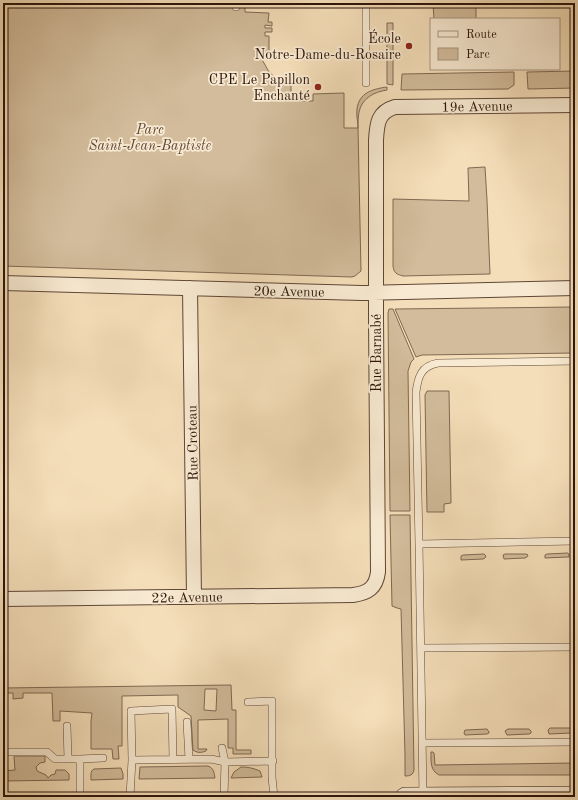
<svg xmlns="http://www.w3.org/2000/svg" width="578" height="800" viewBox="0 0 578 800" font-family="'Old Standard TT',serif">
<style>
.green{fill:#d2bc9b;stroke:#806852;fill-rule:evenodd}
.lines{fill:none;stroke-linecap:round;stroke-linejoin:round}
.service-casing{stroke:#5f4636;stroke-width:8}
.minor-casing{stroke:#5f4636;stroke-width:16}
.secondary-casing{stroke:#2d140a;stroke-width:20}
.service{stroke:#f8ead2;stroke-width:7}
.minor{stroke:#f8ead2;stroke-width:14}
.secondary{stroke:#f8ead2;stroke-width:19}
.poi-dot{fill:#8f2418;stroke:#f8ead2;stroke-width:1.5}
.labels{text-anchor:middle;stroke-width:3.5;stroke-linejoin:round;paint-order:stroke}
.poi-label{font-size:14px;fill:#2d140a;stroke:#f8ead2;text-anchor:end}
.street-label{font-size:14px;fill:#2d140a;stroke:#f8ead2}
.park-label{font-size:14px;font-style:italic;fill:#5f4636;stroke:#f8ead2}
</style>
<rect width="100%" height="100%" fill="#f4deb9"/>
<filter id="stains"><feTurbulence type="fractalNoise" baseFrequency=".005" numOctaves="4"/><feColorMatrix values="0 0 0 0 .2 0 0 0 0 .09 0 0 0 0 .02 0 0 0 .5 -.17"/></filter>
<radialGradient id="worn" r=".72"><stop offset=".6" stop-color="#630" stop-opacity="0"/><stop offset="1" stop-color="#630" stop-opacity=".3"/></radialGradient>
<path class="green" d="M3 3H263L261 5H245V12L269 13 268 22H272V26L265 25V28H272V32H265V36H269V53L259 54 269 72 280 82H291V93H301V101H313V94L344 93V128H358C358 122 356 115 357 109 359 93 372 89 387 87V90C374 92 362 98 359 112 358 117 358 123 358 128L361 271 355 276 352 277 3 266Z
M433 3H476V19H434Z
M387 23H393V85L387 84Z
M575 71V88L528 89 527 72Z
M514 72V85L508 89 401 90 402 74Z
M485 167 487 200 490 274 403 276C396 274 394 273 393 266V199L469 201 468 168Z
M575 307V353L422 355 416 357 395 309Z
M389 309H393L414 359 411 362 408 371 410 511H390L388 313Z
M427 391H449L451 503 444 504V512H427L425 395Z
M390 515H410L414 770C413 775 410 776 405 776V755L401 609 397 608 392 606Z
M568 553 569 555V557H567L545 558V555L547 554Z
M484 554 486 556 485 558 483 559 461 560V556L463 555Z
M505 554H526L528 555 527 557 525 558 504 559 503 555Z
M231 685 232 710H236V750H251V754H233V748H228V719L198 720V749H207L206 751C201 753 197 753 193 750L191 716 178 707V695L122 696V746H118L119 759H113L112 749H91V721L92 713 60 711V721H53L52 693H23V698L13 699V693H3V688ZM205 689H217L216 711 204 710Z
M550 728H571L573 730V732L571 733 549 734 548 730Z
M487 729 489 732V733L487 734 465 735 464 733 465 730H466Z
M508 729H529L531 731V733L529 734 507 735 505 731Z
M431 752H433L434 753 435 765 575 763V775H439C430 770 431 762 431 752Z
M14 756H45V762L40 763 36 767 37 771 46 775 48 778 51 775 55 774 56 770H65L69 774V780L3 781V771L15 770Z
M208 766C214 768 214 773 215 778L139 779 140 767Z
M241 767C248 767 253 768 260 771L262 777 231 778 234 772Z
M121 768 123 774V779L91 780C91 776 90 771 94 769Z"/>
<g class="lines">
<defs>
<path id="service" d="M366 3V83
M236 7V3
M419 544 416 392C418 377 421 366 438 363L575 361
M421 648 575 647
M248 702 272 701V777L274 797
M187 722 189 759
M67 726 68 759
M422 743 575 742
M3 752H47L55 759H80
M132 760 131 711 172 709 173 759
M423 796 419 544 575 541
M80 797V759L103 758
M130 797 132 760 211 759 225 762 222 748
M224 797 225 762 273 761"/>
<path id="minor" d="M3 283 362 293 575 288
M190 288 194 597
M3 599 353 595C368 593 376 588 378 572L376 317V140C377 123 378 112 395 107L575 105"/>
<path id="secondary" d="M405 797 575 796"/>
</defs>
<use href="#service" class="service-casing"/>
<use href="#minor" class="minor-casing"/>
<use href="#secondary" class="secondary-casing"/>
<use href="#service" class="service"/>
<use href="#minor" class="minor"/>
<use href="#secondary" class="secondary"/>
</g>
<g class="poi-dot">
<circle cx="409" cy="46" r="4"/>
<circle cx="318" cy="87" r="4"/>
</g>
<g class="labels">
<g class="poi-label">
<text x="401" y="43">École<tspan x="401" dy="16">Notre-Dame-du-Rosaire</tspan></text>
<text x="310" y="84">CPE Le Papillon<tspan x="310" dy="16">Enchanté</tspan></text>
</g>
<g class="street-label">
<text transform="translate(477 106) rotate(-1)" y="5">19e Avenue</text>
<text transform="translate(289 291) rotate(1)" y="5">20e Avenue</text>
<text transform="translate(376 353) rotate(-90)" y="5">Rue Barnabé</text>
<text transform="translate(192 443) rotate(-91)" y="5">Rue Croteau</text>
<text transform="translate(187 597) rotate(-1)" y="5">22e Avenue</text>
</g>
<g class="park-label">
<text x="150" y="134">Parc<tspan x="150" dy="16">Saint-Jean-Baptiste</tspan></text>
</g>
</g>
<rect width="578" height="800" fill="none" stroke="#f4deb9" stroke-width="16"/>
<rect x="4" y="4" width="570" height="792" fill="none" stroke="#2d140a" stroke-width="2"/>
<rect x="8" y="8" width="562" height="784" fill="none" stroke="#2d140a"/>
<rect x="430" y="18" width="130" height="52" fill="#f8ead2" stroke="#a79482"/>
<rect x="438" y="31" width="20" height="6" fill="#f8ead2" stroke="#a79482"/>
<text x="466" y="38" font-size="12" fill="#2d140a">Route</text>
<rect x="438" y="48" width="20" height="12" fill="#d2bc9b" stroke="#a79482"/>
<text x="466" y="58" font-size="12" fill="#2d140a">Parc</text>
<rect width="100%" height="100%" filter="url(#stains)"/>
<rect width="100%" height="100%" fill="url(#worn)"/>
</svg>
